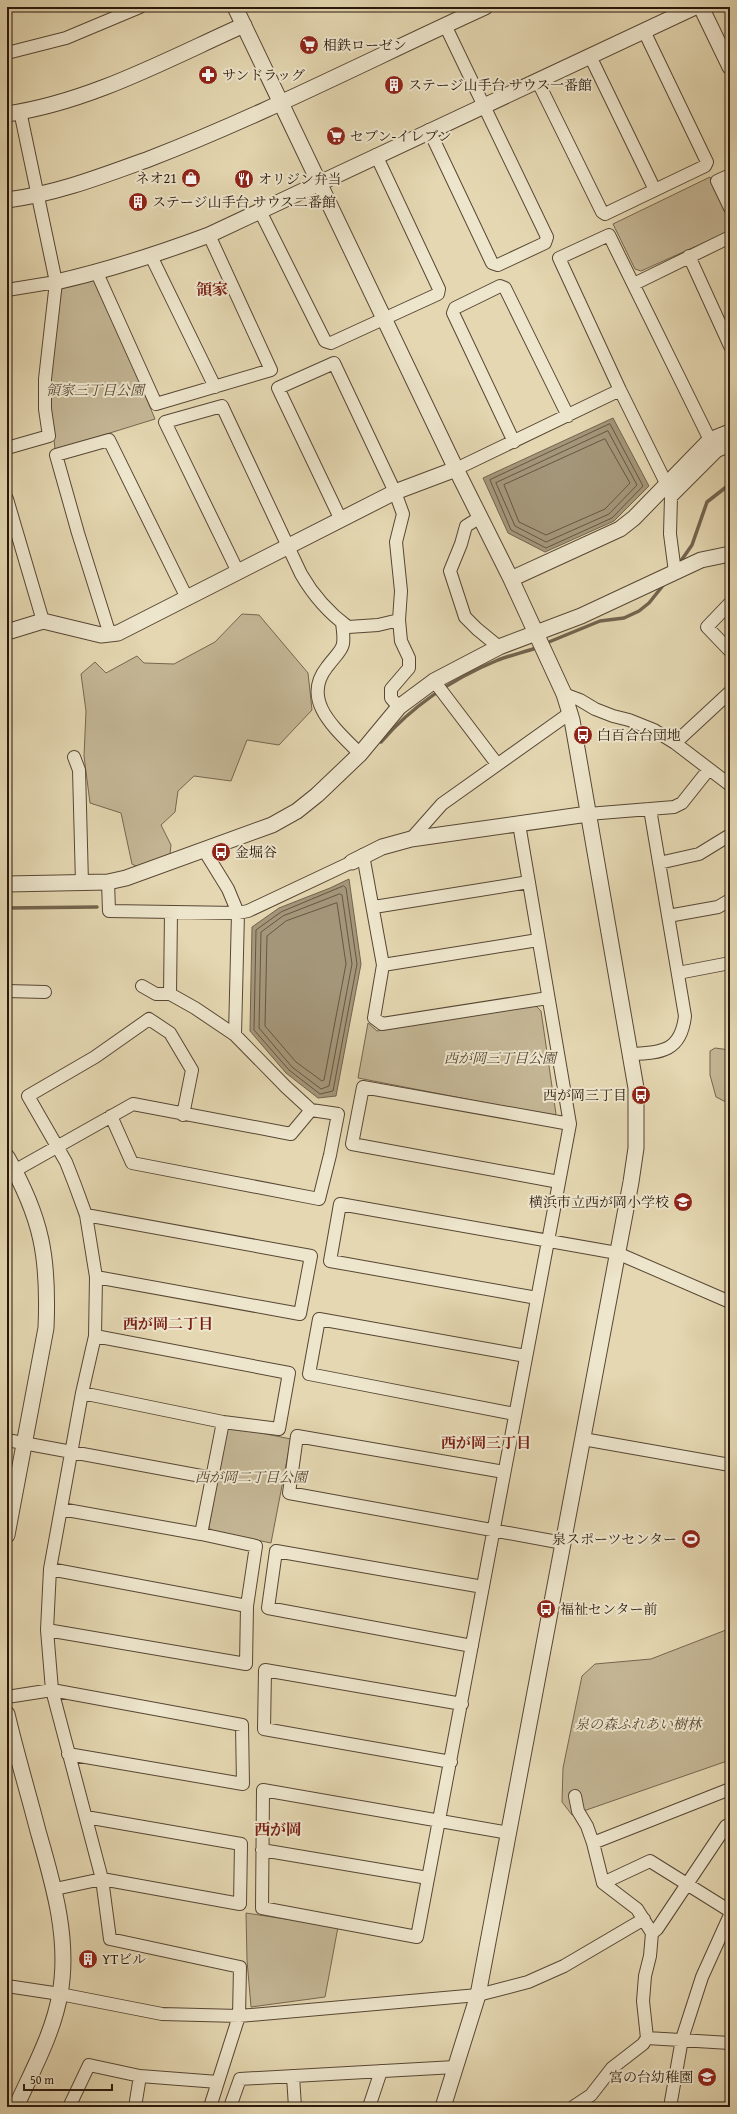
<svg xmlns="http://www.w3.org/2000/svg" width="737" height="2114" viewBox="0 0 737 2114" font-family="'Gentium Book Plus','Noto Serif JP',serif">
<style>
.green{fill:#c4b695;stroke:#766650}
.water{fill:#a49679;stroke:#72634d}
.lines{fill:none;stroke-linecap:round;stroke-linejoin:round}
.shore{stroke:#665642;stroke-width:1}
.stream{stroke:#72634d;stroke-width:3.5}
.minor-casing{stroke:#574734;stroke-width:14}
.tertiary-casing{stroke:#574734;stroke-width:17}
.minor{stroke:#ede5cc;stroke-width:12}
.tertiary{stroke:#ede5cc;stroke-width:15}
.labels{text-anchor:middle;stroke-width:4;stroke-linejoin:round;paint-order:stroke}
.poi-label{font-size:14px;fill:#28170b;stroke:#ede5cc;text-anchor:start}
.park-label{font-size:14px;font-style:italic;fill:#574734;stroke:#ede5cc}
.neighbourhood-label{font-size:15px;font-weight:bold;fill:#7a1f14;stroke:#ede5cc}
.quarter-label{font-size:16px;font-weight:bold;fill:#7a1f14;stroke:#ede5cc}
</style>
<rect width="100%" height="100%" fill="#e4d7b1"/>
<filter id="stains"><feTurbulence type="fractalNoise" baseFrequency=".005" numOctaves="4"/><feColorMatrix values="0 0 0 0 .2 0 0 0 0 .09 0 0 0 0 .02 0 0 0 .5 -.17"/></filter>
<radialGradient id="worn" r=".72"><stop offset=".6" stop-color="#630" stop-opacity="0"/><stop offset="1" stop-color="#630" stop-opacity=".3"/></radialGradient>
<path class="green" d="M710 177 730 221V231L641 271 635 269 613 224Z
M93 280 98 283 155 419 55 450 49 382 61 290 64 285Z
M242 614 259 615 308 673 312 710 279 745 247 740 231 781 194 776 178 791 175 812 161 825 171 845 170 854 138 867 132 864 121 813 90 803 84 756 86 711 81 674 95 662 106 673 137 656 144 663 174 664 215 642Z
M535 1005 541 1011 556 1114 554 1116 358 1078 368 1023 377 1031Z
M715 1048 730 1050V1104L716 1097 710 1075V1051Z
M231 1427 291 1439 271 1543 212 1531 209 1527 226 1431Z
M726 1630H730V1760L572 1815 562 1802 563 1768 582 1676 595 1664 651 1659Z
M246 1913 338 1927 325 1997 251 2007 247 1960Z"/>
<path class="water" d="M613 418 649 486 614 521 545 552 508 533 483 478Z
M349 879 361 964 336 1096 318 1098 286 1073 250 1031 252 927 279 908 330 888Z"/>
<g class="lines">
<path class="shore" d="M610 424 643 486 612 518 546 548 511 530 490 480Z
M608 431 637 485 609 514 546 542 515 526 496 483Z
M605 439 630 483 605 509 546 535 519 522 504 485Z
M344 886 346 888 357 964 333 1091 320 1094 289 1070 254 1030 256 930 281 912Z
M340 894 342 895 352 964 329 1086 321 1089 292 1067 259 1028 261 932 283 916Z
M337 903 346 964 324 1080 322 1081 296 1062 265 1026 267 936 286 921Z"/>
<path class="stream" d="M678 565 692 545 707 502 730 484
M544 644 600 621 624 618 639 611 649 603 665 583
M381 742C413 705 452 679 498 660 511 655 525 652 539 647
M7 908 97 907"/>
<defs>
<path id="minor" d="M7 53 66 38 140 7
M590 56 655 190
M537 80 602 212 605 214 705 166 707 162 644 31
M429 130 492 263 498 265 545 243 547 237 445 25
M730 175 717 181 730 208
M260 211 325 341 331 343 438 294 439 289 376 155
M151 256 215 387
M689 256 730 346
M97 273 156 404 271 370 209 235
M634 284 730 237
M7 290 56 282
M514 442 453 313 455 308 500 286 505 288 568 416
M7 448 49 436 45 409V379L56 282 20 111
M456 469 620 390
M666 483 620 390 559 258 609 235 710 440
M7 499 43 621
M479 518 466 526 461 544 450 571 465 617 477 629 499 647
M341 520 278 388 334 363 395 492 403 514 396 542 401 591 399 620 401 641 409 658V668L391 689V698L399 707
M238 572 165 422 222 406 301 574C313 595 329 613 348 627L378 625 399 620
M675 572 670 534 671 497 717 451 730 446
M730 603 707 627 730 651
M342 623C346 651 342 647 327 667 300 701 337 730 360 754
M110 635 78 533 56 455 109 440 187 598
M434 681 497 764
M564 694 580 700 595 709 613 716 629 720 654 730 675 743 730 785
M675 743 730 692
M74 757 79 770 82 883
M588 814 674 807 682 803 709 769
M411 839 442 804 570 713
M204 850 228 889 238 913 235 1035
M363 855 383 965 374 1018 382 1024 548 998
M659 863 699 854 730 835
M108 882 109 911 238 913 248 911 352 862
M374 907 529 882
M668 916 718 907 730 900
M383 965 538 940
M678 973 730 963
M7 991 45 992
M170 994 171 912
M631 1054C662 1053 681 1051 685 1016L650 809
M183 1115 192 1070 170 1033 149 1019 95 1057 28 1096 66 1162 75 1185 86 1215 96 1277 95 1336 82 1393 50 1569 47 1630 52 1690 102 1879 110 1939 240 1967 239 2016 210 2107
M111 1116 132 1163 319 1199 330 1155 338 1114 311 1110 286 1087 235 1035 195 1008 170 994H156L142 986
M7 1175 133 1104 291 1134 311 1110
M559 1182 352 1144 363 1087 570 1124
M86 1215 311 1256 300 1314 96 1277
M537 1298 330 1261 340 1204 617 1253 730 1302
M82 1393 223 1422 279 1429 289 1373 95 1336
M515 1414 309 1374 319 1319 526 1356
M583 1439 730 1465
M7 1440 212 1478
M504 1472 297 1436 289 1493 563 1543
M201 1534 223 1422
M50 1569 247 1606
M47 1630 246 1664 247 1606 256 1546 201 1534 61 1509
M472 1646 268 1608 276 1551 483 1587
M7 1697 52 1690 242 1725 243 1784 68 1754
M451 1762 264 1729 265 1670 462 1704
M509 1833 263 1790 262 1908 417 1937 570 1124 519 824
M593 1843 730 1789
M262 1850 428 1878
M603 1883 650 1861 730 1911
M55 1889 102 1879 240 1904 241 1844 86 1817
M652 1933 657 1929 726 1826 730 1824
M7 1986 60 1994 162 2014 239 2016 478 1995 528 1982 564 1966 644 1919
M647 2038 730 2043
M293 2076 295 2107
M69 2107 89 2065 140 2076 218 2082
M135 2107 140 2076
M230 2107 240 2079 455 2067
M369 2107 381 2071
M573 2107 591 2095 612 2068 643 2044 647 2038 643 2001 645 1976 650 1956 652 1933 637 1909 603 1883 593 1843 587 1826 578 1811 575 1796
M670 2107 682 2039 702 1977 730 1915"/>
<path id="tertiary" d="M235 7 456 469 511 579 564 694 572 720 578 754 636 1088V1148L631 1182 478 1995 443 2107
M701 7 730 67
M7 114C90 102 168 59 244 25
M7 200C56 194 102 176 149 159 263 115 373 58 485 7
M56 282C109 270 158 254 209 235L695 7
M511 579 620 529 634 518 710 440 730 432
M7 632 43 621 101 635 118 633 395 492 456 469
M352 862 382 847 411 839 588 814
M7 884 108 882 126 878 272 825 297 811 317 795 360 754 399 707 434 681 499 647 581 616 701 560 730 554
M7 1157C42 1218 49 1258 46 1328L7 1535
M7 1714C16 1753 28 1792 38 1831 53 1883 70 1939 60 1994 53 2034 32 2071 16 2107"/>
</defs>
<use href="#minor" class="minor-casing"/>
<use href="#tertiary" class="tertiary-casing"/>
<use href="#minor" class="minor"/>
<use href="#tertiary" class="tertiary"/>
</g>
<defs>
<symbol id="supermarket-disc" viewBox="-11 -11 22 22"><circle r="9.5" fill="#8f2418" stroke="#ede5cc"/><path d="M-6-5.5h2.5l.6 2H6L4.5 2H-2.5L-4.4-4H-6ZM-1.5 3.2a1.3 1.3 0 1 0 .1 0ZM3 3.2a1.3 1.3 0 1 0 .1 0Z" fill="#fff"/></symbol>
<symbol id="pharmacy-disc" viewBox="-11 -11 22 22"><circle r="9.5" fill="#8f2418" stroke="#ede5cc"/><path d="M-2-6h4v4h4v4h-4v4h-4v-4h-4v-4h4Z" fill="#fff"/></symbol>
<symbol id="building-disc" viewBox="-11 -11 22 22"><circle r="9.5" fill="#8f2418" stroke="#ede5cc"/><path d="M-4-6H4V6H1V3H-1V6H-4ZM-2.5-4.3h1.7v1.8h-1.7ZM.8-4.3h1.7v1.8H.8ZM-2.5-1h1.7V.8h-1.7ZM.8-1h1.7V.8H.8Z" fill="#fff"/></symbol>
<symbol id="shop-disc" viewBox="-11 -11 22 22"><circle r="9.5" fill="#8f2418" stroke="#ede5cc"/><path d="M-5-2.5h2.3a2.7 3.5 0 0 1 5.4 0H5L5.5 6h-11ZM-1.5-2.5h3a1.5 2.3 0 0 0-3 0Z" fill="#fff"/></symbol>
<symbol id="restaurant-disc" viewBox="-11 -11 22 22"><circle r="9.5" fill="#8f2418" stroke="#ede5cc"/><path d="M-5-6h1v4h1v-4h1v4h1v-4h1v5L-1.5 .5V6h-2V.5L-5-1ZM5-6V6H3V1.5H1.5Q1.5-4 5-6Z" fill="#fff"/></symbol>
<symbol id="bus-disc" viewBox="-11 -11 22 22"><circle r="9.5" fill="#8f2418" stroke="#ede5cc"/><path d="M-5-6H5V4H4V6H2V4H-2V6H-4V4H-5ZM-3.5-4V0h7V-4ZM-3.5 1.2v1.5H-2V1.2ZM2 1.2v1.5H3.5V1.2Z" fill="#fff"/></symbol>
<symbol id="school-disc" viewBox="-11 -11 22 22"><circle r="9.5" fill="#8f2418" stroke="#ede5cc"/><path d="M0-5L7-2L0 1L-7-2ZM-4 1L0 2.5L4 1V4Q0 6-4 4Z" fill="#fff"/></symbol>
<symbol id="stadium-disc" viewBox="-11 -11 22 22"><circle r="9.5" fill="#8f2418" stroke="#ede5cc"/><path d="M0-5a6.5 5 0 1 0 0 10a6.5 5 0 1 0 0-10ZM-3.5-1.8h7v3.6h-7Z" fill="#fff"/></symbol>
</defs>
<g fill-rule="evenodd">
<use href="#supermarket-disc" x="298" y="34" width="22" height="22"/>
<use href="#pharmacy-disc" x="197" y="64" width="22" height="22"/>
<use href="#building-disc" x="383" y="74" width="22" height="22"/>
<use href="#supermarket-disc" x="325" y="125" width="22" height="22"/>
<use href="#shop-disc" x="180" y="167" width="22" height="22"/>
<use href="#restaurant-disc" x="233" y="168" width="22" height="22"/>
<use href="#building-disc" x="127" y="191" width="22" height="22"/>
<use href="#bus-disc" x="572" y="724" width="22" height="22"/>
<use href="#bus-disc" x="210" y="841" width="22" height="22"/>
<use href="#bus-disc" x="630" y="1084" width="22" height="22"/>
<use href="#school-disc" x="672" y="1191" width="22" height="22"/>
<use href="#stadium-disc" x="680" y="1528" width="22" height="22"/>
<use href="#bus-disc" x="535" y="1598" width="22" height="22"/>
<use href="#building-disc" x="77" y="1948" width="22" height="22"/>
<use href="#school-disc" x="696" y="2066" width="22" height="22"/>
</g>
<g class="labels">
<g class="poi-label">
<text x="323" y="50">相鉄ローゼン</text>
<text x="222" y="80">サンドラッグ</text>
<text x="408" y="90">ステージ山手台 サウス一番館</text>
<text x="350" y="141">セブン-イレブン</text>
<text x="177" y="183" text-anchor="end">ネオ21</text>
<text x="258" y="184">オリジン弁当</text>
<text x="152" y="207">ステージ山手台 サウス二番館</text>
<text x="597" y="740">白百合台団地</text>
<text x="235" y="857">金堀谷</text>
<text x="627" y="1100" text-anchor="end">西が岡三丁目</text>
<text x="669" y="1207" text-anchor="end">横浜市立西が岡小学校</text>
<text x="677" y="1544" text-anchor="end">泉スポーツセンター</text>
<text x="560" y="1614">福祉センター前</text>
<text x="102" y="1964">YTビル</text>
<text x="693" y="2082" text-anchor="end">宮の台幼稚園</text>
</g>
<g class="park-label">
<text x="95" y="395">領家三丁目公園</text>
<text x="500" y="1063">西が岡三丁目公園</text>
<text x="251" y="1482">西が岡二丁目公園</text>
<text x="638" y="1729">泉の森ふれあい樹林</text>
</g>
<g class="neighbourhood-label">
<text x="168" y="1329">西が岡二丁目</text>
<text x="486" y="1448">西が岡三丁目</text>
</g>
<g class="quarter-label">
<text x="212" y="295">領家</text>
<text x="278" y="1835">西が岡</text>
</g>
</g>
<rect width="737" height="2114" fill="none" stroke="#e4d7b1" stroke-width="24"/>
<rect x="8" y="8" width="721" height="2098" fill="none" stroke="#28170b" stroke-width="2"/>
<rect x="12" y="12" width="713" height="2090" fill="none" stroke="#28170b"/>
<path d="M24 2084v6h88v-6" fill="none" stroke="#28170b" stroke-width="2"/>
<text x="30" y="2084" font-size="12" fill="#28170b" stroke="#ede5cc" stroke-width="3" paint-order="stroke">50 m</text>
<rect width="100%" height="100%" filter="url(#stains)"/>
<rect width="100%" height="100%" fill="url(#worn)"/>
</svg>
